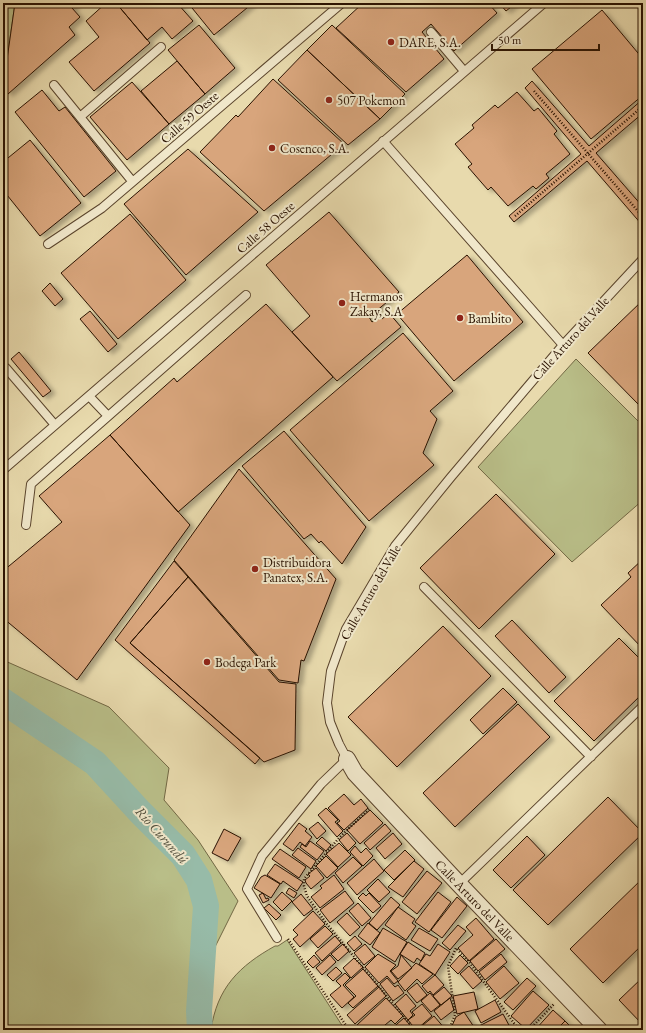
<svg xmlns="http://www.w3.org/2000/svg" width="646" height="1033" viewBox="0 0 646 1033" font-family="'EB Garamond',serif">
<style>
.green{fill:#b9be88;stroke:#726844}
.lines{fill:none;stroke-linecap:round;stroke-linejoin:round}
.river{stroke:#97bba8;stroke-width:26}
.building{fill:#d8a57c;stroke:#2a1201;filter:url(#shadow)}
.service-casing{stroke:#5a442c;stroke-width:10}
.minor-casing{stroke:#5a442c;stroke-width:18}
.path{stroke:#2a1201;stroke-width:2.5;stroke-dasharray:1 2;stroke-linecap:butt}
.service{stroke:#f0e7ca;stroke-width:8}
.minor{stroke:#f0e7ca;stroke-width:16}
.poi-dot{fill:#8f2418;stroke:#f0e7ca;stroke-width:1.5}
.labels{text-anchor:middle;stroke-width:4;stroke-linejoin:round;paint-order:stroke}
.poi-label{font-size:13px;fill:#2a1201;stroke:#f0e7ca;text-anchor:start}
.street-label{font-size:13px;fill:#2a1201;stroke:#f0e7ca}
.water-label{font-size:14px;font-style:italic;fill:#504d3b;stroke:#f0e7ca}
</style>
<defs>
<filter id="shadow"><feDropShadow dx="4.5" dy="2.5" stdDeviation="2" flood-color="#0004"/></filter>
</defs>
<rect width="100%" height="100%" fill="#e8daad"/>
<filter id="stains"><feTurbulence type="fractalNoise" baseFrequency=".005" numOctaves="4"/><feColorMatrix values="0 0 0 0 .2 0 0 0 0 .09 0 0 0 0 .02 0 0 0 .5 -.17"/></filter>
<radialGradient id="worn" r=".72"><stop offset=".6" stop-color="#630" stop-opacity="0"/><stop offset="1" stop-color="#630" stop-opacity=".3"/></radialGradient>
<path class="green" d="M3 3H15L3 88Z
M576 359 643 426V500L572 562 478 467Z
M3 660 109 707 169 768 164 800 198 840 238 901 215 947 207 1019V1030H3Z
M287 940 345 1030H211C217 988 239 966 275 946H278Z"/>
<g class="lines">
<path class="river" d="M3 701 95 763 140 812 183 855 199 880 206 906 199 1011 200 1030"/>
</g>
<path class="building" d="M15 3H77L72 8 80 17 69 27 75 35 8 94 3 88Z
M106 3H116L150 43 94 91 69 62 99 37 86 21Z
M116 3H177L193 21 172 39 162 27 147 40Z
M188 3H253L214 35Z
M363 3H488L497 13 454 51 431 24 422 32 444 59 406 92 336 28Z
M499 3H516L506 11Z
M602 10 643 59V95L591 139 532 69Z
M199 25 235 68 205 94 168 50Z
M332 25 405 94 380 119 307 50Z
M307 50 380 119 348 145 278 80Z
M177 61 205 94 169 124 141 91Z
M273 79 344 144 264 211 200 152 236 115 238 117Z
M532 81 589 146 643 99V113L596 153 643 207V226L587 161 514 222 509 216 581 154 525 88Z
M132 82 169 124 127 160 90 117Z
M42 90 59 111 65 107 116 171 84 197 15 112Z
M517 92 534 111 538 108 557 131 554 134 570 154 546 174 549 178 536 189 533 186 508 206 491 187 488 190 468 167 472 164 455 144 474 128 472 125 495 105 498 108Z
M30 140 81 203 40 236 3 190V162Z
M188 149 258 212 186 275 124 204Z
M329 212 399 292 369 317 372 322 380 316 382 319 389 313 401 327 337 381 292 332 310 316 266 265Z
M130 214 186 280 118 339 61 273Z
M467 255 523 322 454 381 397 314Z
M50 283 63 299 55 306 42 291Z
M643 300V402L639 405 588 353Z
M266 304 333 377 178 512 110 435 174 378 177 382Z
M90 311 117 344 108 352 80 319Z
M403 333 453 391 430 411 437 419 423 453 434 465 369 521 290 430Z
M19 352 51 391 43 397 11 359Z
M284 431 366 527 342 564 321 541 319 543 311 534 304 539 242 466Z
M110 435 190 525 77 680 3 618V571L62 522 39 496Z
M239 469 336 579 304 661 301 660 298 683 279 680 174 560Z
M496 494 555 554 479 629 420 568Z
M643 559V649L601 605 631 577 628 573Z
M174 561 188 577 130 643 260 758 255 764 115 640Z
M188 577 279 682 296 684 295 750 264 762 130 643Z
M512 620 566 677 549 693 495 636Z
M443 626 491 676 397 767 348 717Z
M619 638 643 662V693L594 741 554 701Z
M503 688 517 702 483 734 470 720Z
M518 704 550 737 455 827 423 793Z
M344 794 354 805 361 799 368 808 344 830 337 823 340 821 328 808Z
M608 797 643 833 548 925 513 890Z
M326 808 338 820 335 822 343 831 337 837 318 815Z
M370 810 383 823 360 844 347 830Z
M318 822 326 831 317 839 309 829Z
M299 823 307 829 305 831 312 837 305 846 300 842 293 851 283 844Z
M385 824 391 831 370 850 364 843Z
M224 829 241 838 228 861 212 853Z
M347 833 356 843 348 851 339 840Z
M393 833 402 844 385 859 376 848Z
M527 836 545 855 511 888 493 870Z
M322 837 331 845 326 851 316 843Z
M310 841 324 851 317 860 300 847 302 844 306 847Z
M339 843 351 855 338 867 326 854Z
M355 846 361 853 366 848 373 856 363 866 350 852Z
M298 848 316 861 311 869 292 855Z
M280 849 306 867 299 878 272 859Z
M405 850 415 860 394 880 384 870Z
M326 856 338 868 327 878 316 866Z
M353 857 362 866 343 883 335 873Z
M374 859 384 871 357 895 347 883Z
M414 861 424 869 403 897 388 887Z
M275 864 303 882 297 891 283 881 281 884 267 875Z
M316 868 324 878 311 889 306 883 305 880 310 876 308 874Z
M427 871 442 883 417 914 402 902Z
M265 875 280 884 271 898 254 888 261 877Z
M334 875 344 889 320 908 311 897 322 888 320 886Z
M643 878V944L603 983 570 949Z
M378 879 390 892 379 902 367 890Z
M289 888 297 893 294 898 286 893Z
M345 891 354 903 330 923 320 910Z
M282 892 292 901 282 911 273 902Z
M438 892 451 902 429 932 415 922Z
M263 893 266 899 268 898 269 900 263 903 259 895Z
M363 893 366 896 369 893 381 906 373 913 358 898Z
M301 894 313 909 304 916 292 902Z
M391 897 400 905 377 930 369 923Z
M457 897 467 906 442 938 431 930Z
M358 903 371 918 362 926 349 911Z
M269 904 281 915 276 920 264 908Z
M398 907 415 919 412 923 416 926 406 940 385 925Z
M313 911 325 924 300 947 293 939 298 935 293 930Z
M347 913 360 927 350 936 337 922Z
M476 918 494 939 469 961 458 948 473 935 466 927Z
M368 923 380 933 370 945 358 936Z
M458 925 466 931 450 950 442 943Z
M325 926 333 934 318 948 310 939Z
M383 928 407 942 395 962 372 947Z
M419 928 438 939 430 951 411 940Z
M335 936 341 943 322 961 315 953Z
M355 936 362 944 354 951 347 943Z
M496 939 505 949 478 971 470 961Z
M408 942 425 953 421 961 417 958 414 963 400 954Z
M343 944 349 951 338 961 331 954Z
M365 944 375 956 364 965 354 953Z
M438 944 450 952 435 975 419 964 426 954 430 956Z
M378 954 396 965 390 971 398 981 394 984 387 976 379 983 365 967Z
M501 954 507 962 485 980 479 972Z
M314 955 320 962 313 968 307 962Z
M330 955 336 962 322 975 316 968Z
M401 955 412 968 398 979 391 971 398 966Z
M460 955 468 963 458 974 450 966Z
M354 958 363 967 351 978 343 968Z
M416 963 433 974 422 984 417 979 405 991 398 982Z
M469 966 482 981 473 989 460 974Z
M504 966 519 983 500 999 486 982Z
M336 967 342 973 333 981 327 975Z
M363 969 378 986 353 1008 348 1003 356 996 345 985Z
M345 973 350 978 343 985 354 997 342 1008 330 995 341 986 336 981Z
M435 975 444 985 433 995 430 991 428 993 422 986Z
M643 977V1025L619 1000Z
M387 978 395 987 398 985 404 993 393 1001 380 984Z
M527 978 536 986 513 1010 504 1002Z
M417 983 427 995 417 1003 407 991Z
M379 987 386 996 355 1024 347 1015Z
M444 987 452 996 441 1005 433 996Z
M533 991 549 1005 526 1029 511 1016Z
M474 992 478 1009 457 1014 453 996Z
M430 993 440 1005 431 1012 421 1001Z
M406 994 416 1006 410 1011 413 1015 408 1020 395 1004Z
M386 998 403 1016 395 1024 391 1020 379 1030H362L357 1025Z
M450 998 454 1010 441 1020 434 1011Z
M495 1000 501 1012 481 1023 475 1011Z
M422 1004 432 1016 416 1030 408 1020 415 1015 412 1012Z
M553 1010 565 1021 556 1030H535Z
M464 1012 474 1027 469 1030H452L451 1028 456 1017Z
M503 1014 511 1029 508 1030H481L479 1026Z
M434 1016 446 1030H417Z
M404 1018 414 1030H390Z
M565 1021 574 1030H556Z"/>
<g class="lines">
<defs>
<path id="service" d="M431 32 464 71
M54 85 132 181
M80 117 161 47
M383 141 563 345
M48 244 102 208 342 3
M6 368 55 425
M89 396 108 416
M3 470 544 3
M26 525 31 484 246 295
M424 587 591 757
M459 884 643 706
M277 938 247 889 262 856 321 784 347 759 339 744 330 722 327 703 331 671 346 629 395 546 451 477 563 345 643 259"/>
<path id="minor" d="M347 759 355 773 459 884 599 1030"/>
</defs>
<use href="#service" class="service-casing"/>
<use href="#minor" class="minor-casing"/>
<path class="path" d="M534 91 643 217
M515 216 643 106
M369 809 339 838 309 873 304 879V886L307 896 326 923 415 1030
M288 939 349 1030
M449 1030 455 1015 448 966 456 948 470 963 519 1030
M531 1030 533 1026 554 1004"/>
<use href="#service" class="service"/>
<use href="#minor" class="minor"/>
</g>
<g class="poi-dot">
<circle cx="391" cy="42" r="4"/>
<circle cx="329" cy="100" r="4"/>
<circle cx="272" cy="148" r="4"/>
<circle cx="342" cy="303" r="4"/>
<circle cx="460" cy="318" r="4"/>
<circle cx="255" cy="569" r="4"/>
<circle cx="207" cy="662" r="4"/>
</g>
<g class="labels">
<g class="poi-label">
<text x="399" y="47">DARE, S.A.</text>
<text x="337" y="105">507 Pokemon</text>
<text x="280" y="153">Cosenco, S.A.</text>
<text x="350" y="301">Hermanos<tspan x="350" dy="15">Zakay, S.A</tspan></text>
<text x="468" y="323">Bambito</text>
<text x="263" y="567">Distribuidora<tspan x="263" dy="15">Panatex, S.A.</tspan></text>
<text x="215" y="667">Bodega Park</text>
</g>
<g class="street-label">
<text transform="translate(189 117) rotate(-41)" y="5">Calle 59 Oeste</text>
<text transform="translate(265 227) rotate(-41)" y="5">Calle 58 Oeste</text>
<text transform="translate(570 338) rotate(-48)" y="5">Calle Arturo del Valle</text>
<text transform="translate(370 592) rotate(-60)" y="5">Calle Arturo del Valle</text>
<text transform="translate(475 900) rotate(46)" y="5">Calle Arturo del Valle</text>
</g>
<g class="water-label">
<text transform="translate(162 835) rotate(48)" y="5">Río Curundú</text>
</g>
</g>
<rect width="646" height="1033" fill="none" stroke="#e8daad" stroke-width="16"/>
<rect x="4" y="4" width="638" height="1025" fill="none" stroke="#2a1201" stroke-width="2"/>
<rect x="8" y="8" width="630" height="1017" fill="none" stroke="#2a1201"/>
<path d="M492 44v6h107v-6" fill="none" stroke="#2a1201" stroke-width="2"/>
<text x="498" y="44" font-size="12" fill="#2a1201" stroke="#f0e7ca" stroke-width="3" paint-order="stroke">50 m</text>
<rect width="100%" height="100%" filter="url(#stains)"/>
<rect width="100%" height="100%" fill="url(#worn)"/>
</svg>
